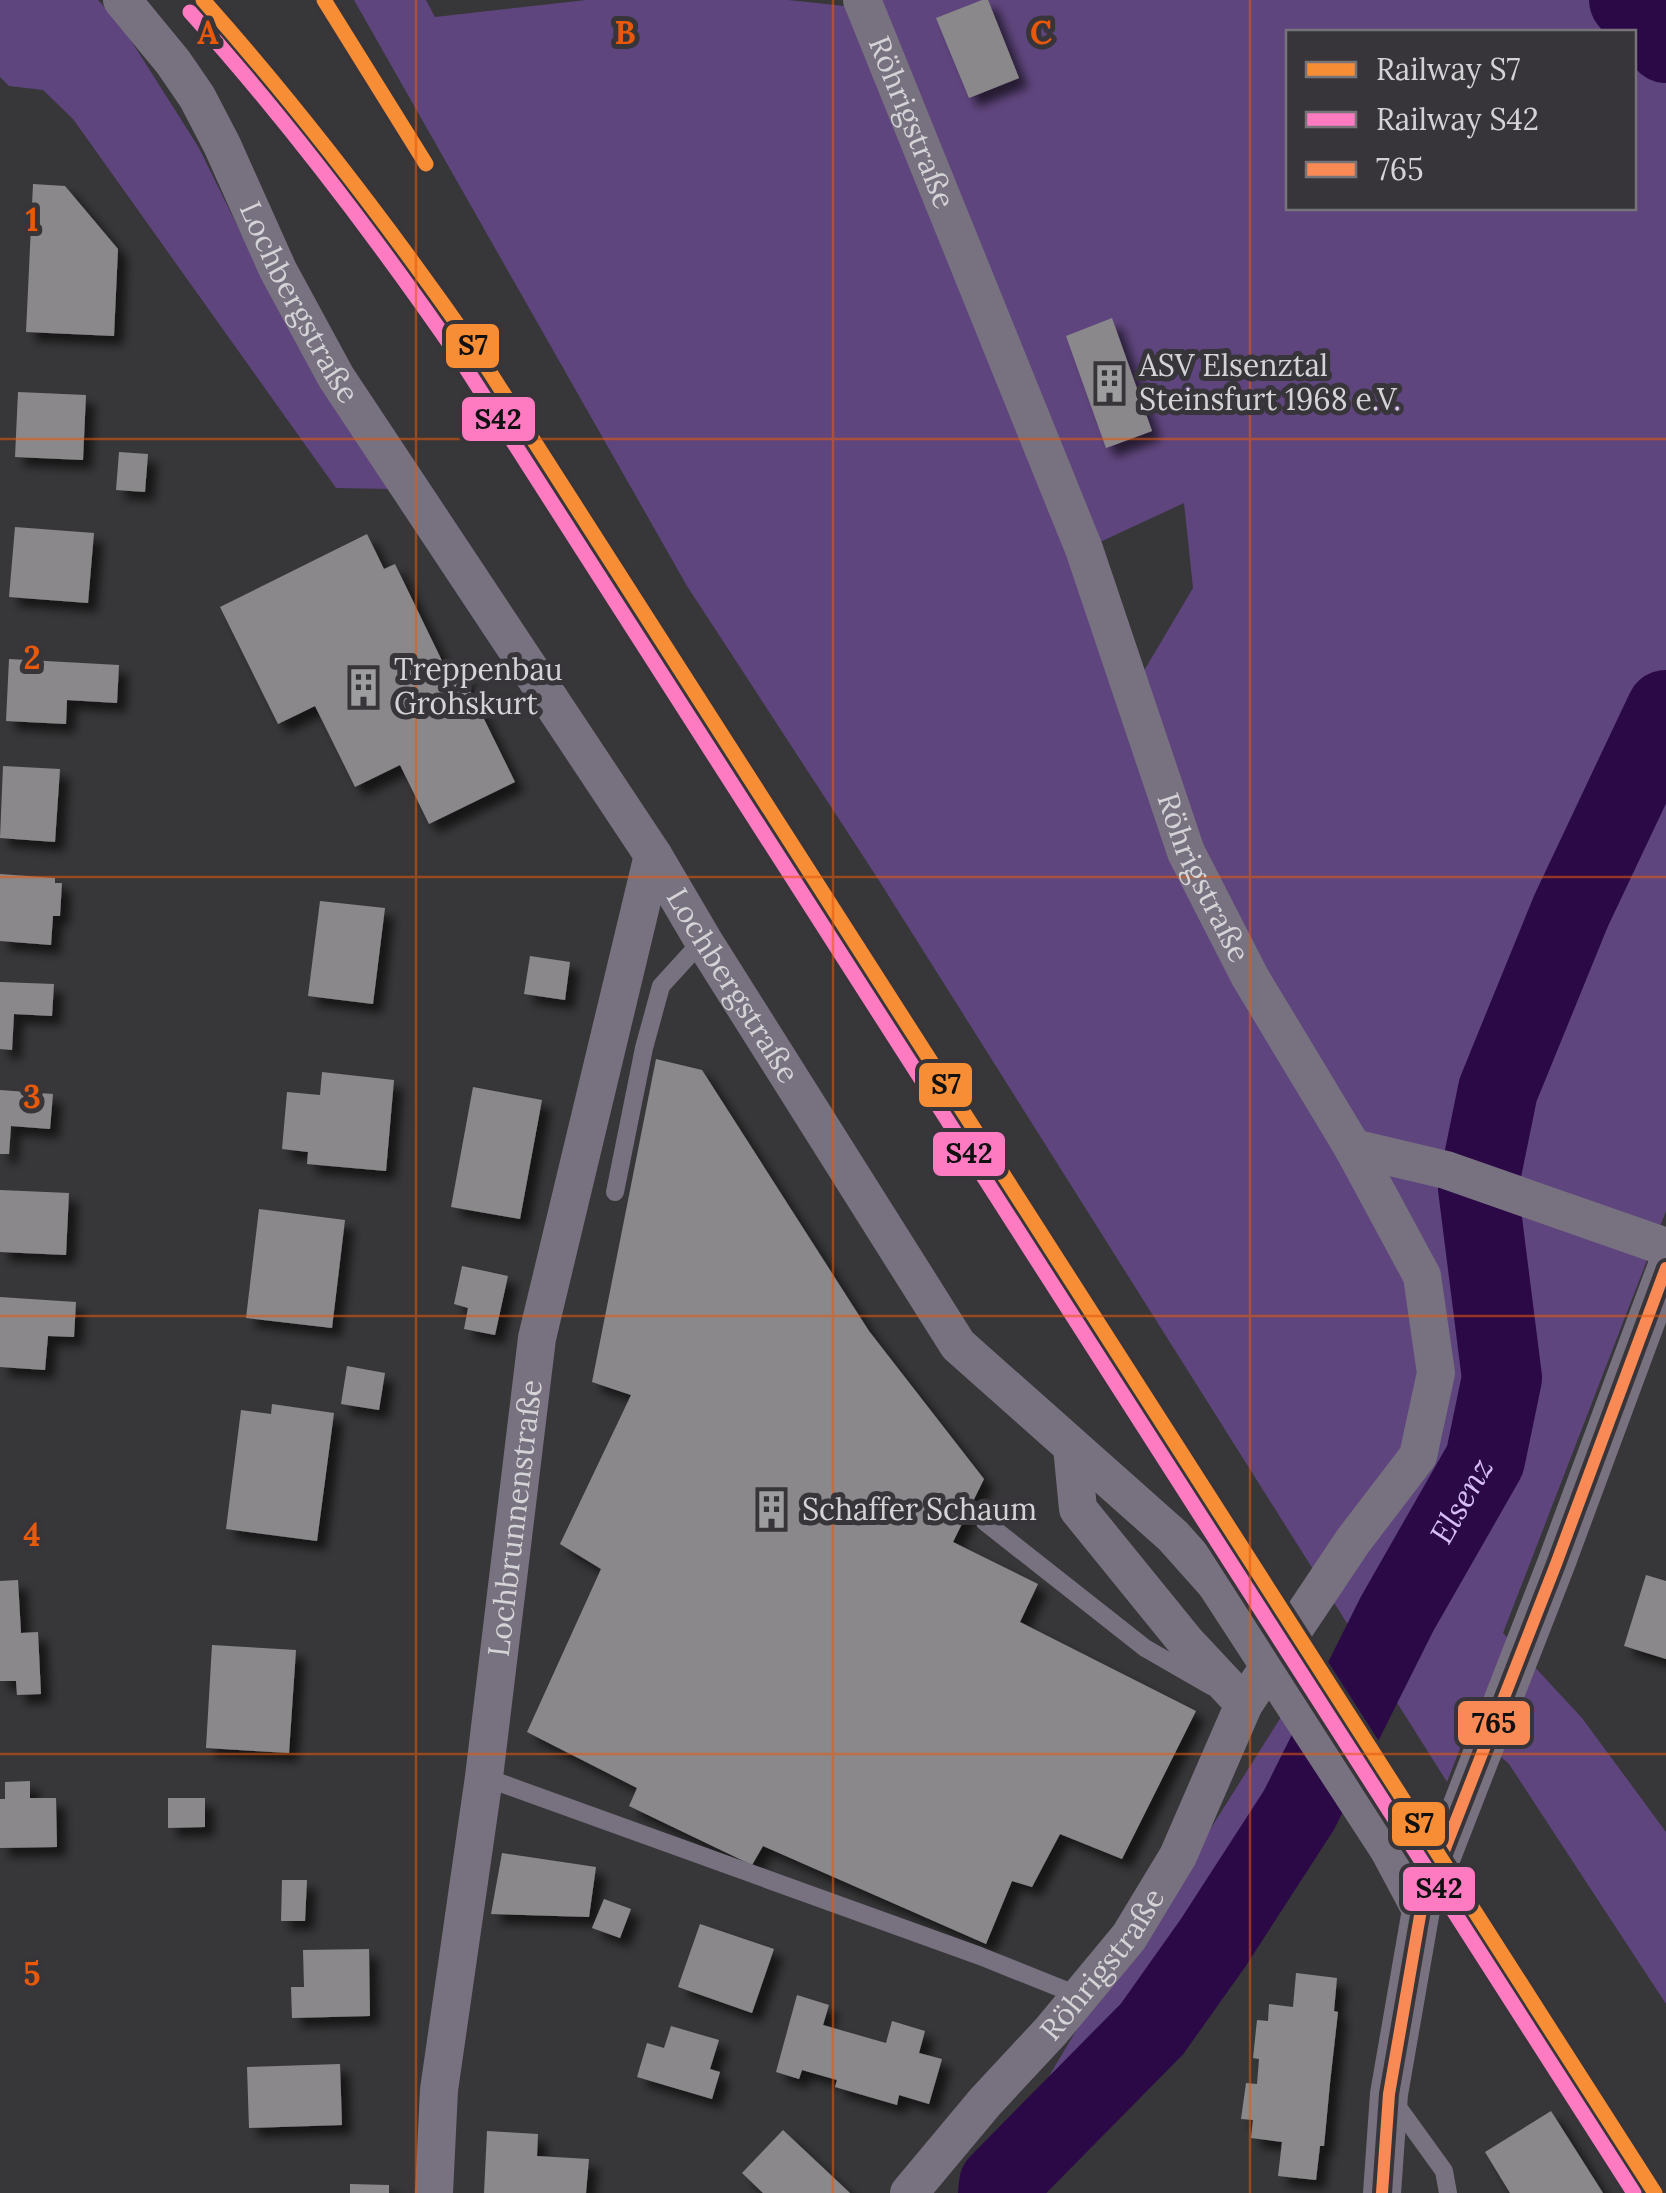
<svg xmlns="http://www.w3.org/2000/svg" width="1666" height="2193" viewBox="0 0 1666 2193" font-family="Lora,serif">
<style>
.green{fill:#5f457d;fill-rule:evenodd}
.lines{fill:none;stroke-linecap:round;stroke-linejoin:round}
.river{stroke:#2b0947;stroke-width:80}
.building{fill:#8a888a;filter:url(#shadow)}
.service{stroke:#787280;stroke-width:18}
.minor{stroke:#787280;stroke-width:38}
.minor-bridge{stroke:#787280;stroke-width:38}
.bus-1-casing{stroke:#373539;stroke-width:20}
.bus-1{stroke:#f98a56;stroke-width:12}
.rail-1-casing{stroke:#373539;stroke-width:22}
.rail-2-casing{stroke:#373539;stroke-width:22}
.rail-1{stroke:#f78d34;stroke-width:15}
.rail-2{stroke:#fe7ac1;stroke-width:15}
.grid{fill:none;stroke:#e8590c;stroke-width:2.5;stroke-opacity:0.55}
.labels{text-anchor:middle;stroke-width:10;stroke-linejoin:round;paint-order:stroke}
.street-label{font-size:30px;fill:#d4d3d6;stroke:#373539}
.poi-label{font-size:30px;fill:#d4d3d6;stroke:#373539;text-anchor:start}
.water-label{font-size:32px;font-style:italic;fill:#d6bdf9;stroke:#373539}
.grid-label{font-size:32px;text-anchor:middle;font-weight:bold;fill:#e8590c;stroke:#373539;stroke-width:10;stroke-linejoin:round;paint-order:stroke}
.line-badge{stroke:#373539;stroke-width:4}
.pale-badge-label{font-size:28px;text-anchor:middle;font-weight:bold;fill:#111}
</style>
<defs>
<filter id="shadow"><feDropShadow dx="9" dy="9" stdDeviation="5" flood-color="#0009"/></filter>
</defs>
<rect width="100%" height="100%" fill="#373638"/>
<path class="green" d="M0 0H98L125 31 199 148 262 276 392 489 336 488 73 119 43 90 9 86 0 77Z
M354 0H426L435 17 586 0H788L864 8 862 0H1666V1211L1503 1633 1582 1718 1666 1832V2004L1509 1764 1468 1728 1447 1782 878 879 687 586ZM1288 32H1634V208H1288ZM1184 503 1193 588 1132 691 1085 549Z
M1281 1717 1333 1793 1220 1964 1143 2051 1021 2149 1014 2193H985L1013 2137 1077 2029 1170 1893Z"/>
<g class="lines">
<g class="river">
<path d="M1629 0 1666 43"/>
<path id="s1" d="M998 2193 999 2184 1152 2029 1213 1943 1299 1810 1397 1614 1485 1460 1502 1378 1478 1188 1498 1090 1571 911 1666 710"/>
</g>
</g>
<path class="building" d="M982 0H988L1019 78 969 98 936 18Z
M33 184 65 186 118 249 114 336 26 332Z
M1112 318 1152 431 1106 448 1066 336Z
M18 392 86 395 83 460 15 457Z
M119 452 148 454 145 492 116 490Z
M15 527 94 533 88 603 9 597Z
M367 534 384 569 395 564 445 667 456 662 515 782 429 824 400 765 355 787 315 706 278 724 220 607Z
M9 659 119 665 117 703 67 700 66 724 6 721Z
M3 766 60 769 55 842 0 838Z
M0 874 55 878V883H62L60 916H53L51 945 0 941Z
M320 901 385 908 373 1004 308 996Z
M530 956 570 962 565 1000 524 994Z
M0 982 54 984 52 1016 14 1014 12 1050 0 1049Z
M656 1059 702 1070 869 1331 984 1479 953 1542 1038 1584 1020 1622 1196 1711 1122 1859 1060 1834 1032 1887 1012 1881 986 1944 763 1846 752 1865 629 1806 637 1788 527 1732 601 1569 560 1544 631 1395 592 1382Z
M322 1072 394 1080 386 1171 307 1164 308 1152 282 1149 287 1092 320 1095Z
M473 1087 542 1100 520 1219 451 1207Z
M0 1090 53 1094 50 1129 11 1126 9 1154H0Z
M0 1190 69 1193 66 1255 0 1252Z
M259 1209 345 1220 332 1328 246 1318Z
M462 1266 508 1276 495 1335 464 1329 468 1308 454 1304Z
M0 1297 76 1302 74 1337 48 1336 45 1370 0 1367Z
M347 1366 385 1373 379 1410 341 1404Z
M272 1404 334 1413 317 1541 226 1529 241 1410 271 1414Z
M1646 1575 1666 1581V1659L1624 1646Z
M18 1580 21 1633 38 1632 41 1694 17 1695 16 1681H0V1581Z
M212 1645 296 1650 289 1753 206 1748Z
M30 1781V1798H56L57 1847 0 1848V1799H5V1782Z
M168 1798H205V1827L168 1828Z
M502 1853 596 1867 589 1917 491 1914Z
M282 1880H307L305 1921H281Z
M604 1899 631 1909 620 1938 592 1928Z
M700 1924 774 1949 752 2013 678 1987Z
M369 1949 370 2016 292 2018 291 1987H304L303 1950Z
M1296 1973 1337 1978 1334 2011 1338 2012 1330 2083 1324 2146H1320L1316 2180 1278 2176 1282 2142 1251 2138 1253 2120 1241 2119 1246 2083 1257 2084 1259 2059 1253 2058 1257 2020 1268 2021 1269 2004 1293 2007Z
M797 1995 829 2005 823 2025 886 2043 892 2021 925 2031 919 2053 942 2059 929 2104 899 2095 897 2105 835 2087 837 2080 802 2070 799 2079 776 2072Z
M671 2026 719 2040 710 2069 720 2072 712 2099 637 2077 647 2043 664 2048Z
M340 2064 342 2125 249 2128 247 2067Z
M1551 2111 1603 2193H1510L1485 2152Z
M783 2130 850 2193H763L742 2173Z
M487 2131 538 2134 537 2156 589 2159 586 2193H484Z
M350 2184 389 2185V2193H350Z"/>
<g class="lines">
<path class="service" d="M615 1192 644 1048 661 986 703 940
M985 1522 1145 1648 1211 1686
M484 1777 980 1956 1080 1996
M1392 2099 1444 2171 1448 2193"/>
<g class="minor">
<path id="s2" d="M122 0 173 62 197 97 222 145 278 270 336 377 653 855 703 940 958 1345 1173 1536 1215 1583"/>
<path id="s3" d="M862 0 1084 549 1186 852 1250 977 1353 1148 1422 1276 1436 1373 1418 1456 1353 1541 1244 1704"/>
<path d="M1353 1148 1446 1170 1666 1247"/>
<path d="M1389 1850 1421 1910"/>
<path id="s4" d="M434 2193 439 2090 484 1777 537 1338 653 855"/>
<path id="s5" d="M909 2193 985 2102 1051 2031 1129 1937 1178 1856 1244 1704 1186 1642 1078 1509 1072 1447"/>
<path d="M1382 2193 1389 2094 1421 1910 1556 1564 1666 1268"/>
</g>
<path class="minor-bridge" d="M1215 1583 1389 1850"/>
<defs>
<path id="bus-1" d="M1382 2193 1389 2094 1421 1910 1556 1564 1666 1268"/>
</defs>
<use href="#bus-1" class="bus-1-casing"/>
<use href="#bus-1" class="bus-1"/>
<defs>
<path id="rail-1" d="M203 0C302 111 392 230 477 352L1655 2193
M324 0 426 164"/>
<path id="rail-2" d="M190 12C289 122 378 240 462 362L1634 2193"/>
</defs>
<use href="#rail-1" class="rail-1-casing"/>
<use href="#rail-2" class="rail-2-casing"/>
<use href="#rail-1" class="rail-1"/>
<use href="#rail-2" class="rail-2"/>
</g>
<path class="grid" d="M416 0V2193M833 0V2193M1250 0V2193M0 439H1666M0 877H1666M0 1316H1666M0 1754H1666"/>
<defs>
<symbol id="building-bare" viewBox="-9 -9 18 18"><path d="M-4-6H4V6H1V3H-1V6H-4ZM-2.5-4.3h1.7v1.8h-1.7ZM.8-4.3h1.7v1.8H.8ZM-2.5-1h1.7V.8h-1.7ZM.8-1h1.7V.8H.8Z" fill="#9d9c9f" stroke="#373539" stroke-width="2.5" paint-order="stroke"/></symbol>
</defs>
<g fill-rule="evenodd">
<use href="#building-bare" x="1082" y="356" width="55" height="55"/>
<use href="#building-bare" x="336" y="660" width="55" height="55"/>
<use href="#building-bare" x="744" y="1482" width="55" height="55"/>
</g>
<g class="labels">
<g class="street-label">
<text dy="10" stroke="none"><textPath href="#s3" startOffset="132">Röhrigstraße</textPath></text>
<text dy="10" stroke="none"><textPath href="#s2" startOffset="352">Lochbergstraße</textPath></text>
<text dy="10" stroke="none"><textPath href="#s3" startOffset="942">Röhrigstraße</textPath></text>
<text dy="10" stroke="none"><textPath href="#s2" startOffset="1162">Lochbergstraße</textPath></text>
<text dy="10" stroke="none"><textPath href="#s4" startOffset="680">Lochbrunnenstraße</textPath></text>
<text dy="10" stroke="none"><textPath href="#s5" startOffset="300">Röhrigstraße</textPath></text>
</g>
<g class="poi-label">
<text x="1139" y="376">ASV Elsenztal<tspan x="1139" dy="34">Steinsfurt 1968 e.V.</tspan></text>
<text x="394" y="680">Treppenbau<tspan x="394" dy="34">Grohskurt</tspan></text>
<text x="802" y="1520">Schaffer Schaum</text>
</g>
<g class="water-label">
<text dy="11" stroke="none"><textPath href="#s1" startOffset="840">Elsenz</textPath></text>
</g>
</g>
<g class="grid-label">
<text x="208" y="44">A</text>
<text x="625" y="44">B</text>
<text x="1041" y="44">C</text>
<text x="32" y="231">1</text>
<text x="32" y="669">2</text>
<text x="32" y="1108">3</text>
<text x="32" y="1546">4</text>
<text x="32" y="1985">5</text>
</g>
<g class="line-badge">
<rect x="444" y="322" width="57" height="48" rx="10" fill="#f78d34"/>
<rect x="460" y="395" width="77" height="48" rx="10" fill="#fe7ac1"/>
<rect x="917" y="1061" width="57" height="48" rx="10" fill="#f78d34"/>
<rect x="931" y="1130" width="76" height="48" rx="10" fill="#fe7ac1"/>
<rect x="1456" y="1699" width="76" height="48" rx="10" fill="#f98a56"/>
<rect x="1390" y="1800" width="57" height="48" rx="10" fill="#f78d34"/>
<rect x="1401" y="1865" width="76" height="48" rx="10" fill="#fe7ac1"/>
</g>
<g class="pale-badge-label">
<text x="473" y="355">S7</text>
<text x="498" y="429">S42</text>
<text x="946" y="1094">S7</text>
<text x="969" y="1163">S42</text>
<text x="1494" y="1733">765</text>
<text x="1419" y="1833">S7</text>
<text x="1439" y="1898">S42</text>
</g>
<rect x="1286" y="30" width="350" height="180" fill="#373539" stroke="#767478" stroke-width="2.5"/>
<rect x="1306" y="62" width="50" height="15" fill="#f78d34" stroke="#767478" stroke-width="2.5"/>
<text x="1376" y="80" font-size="30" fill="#d4d3d6">Railway S7</text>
<rect x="1306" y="112" width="50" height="15" fill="#fe7ac1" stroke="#767478" stroke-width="2.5"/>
<text x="1376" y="130" font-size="30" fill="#d4d3d6">Railway S42</text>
<rect x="1306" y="162" width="50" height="15" fill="#f98a56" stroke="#767478" stroke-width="2.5"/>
<text x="1376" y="180" font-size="30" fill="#d4d3d6">765</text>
</svg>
